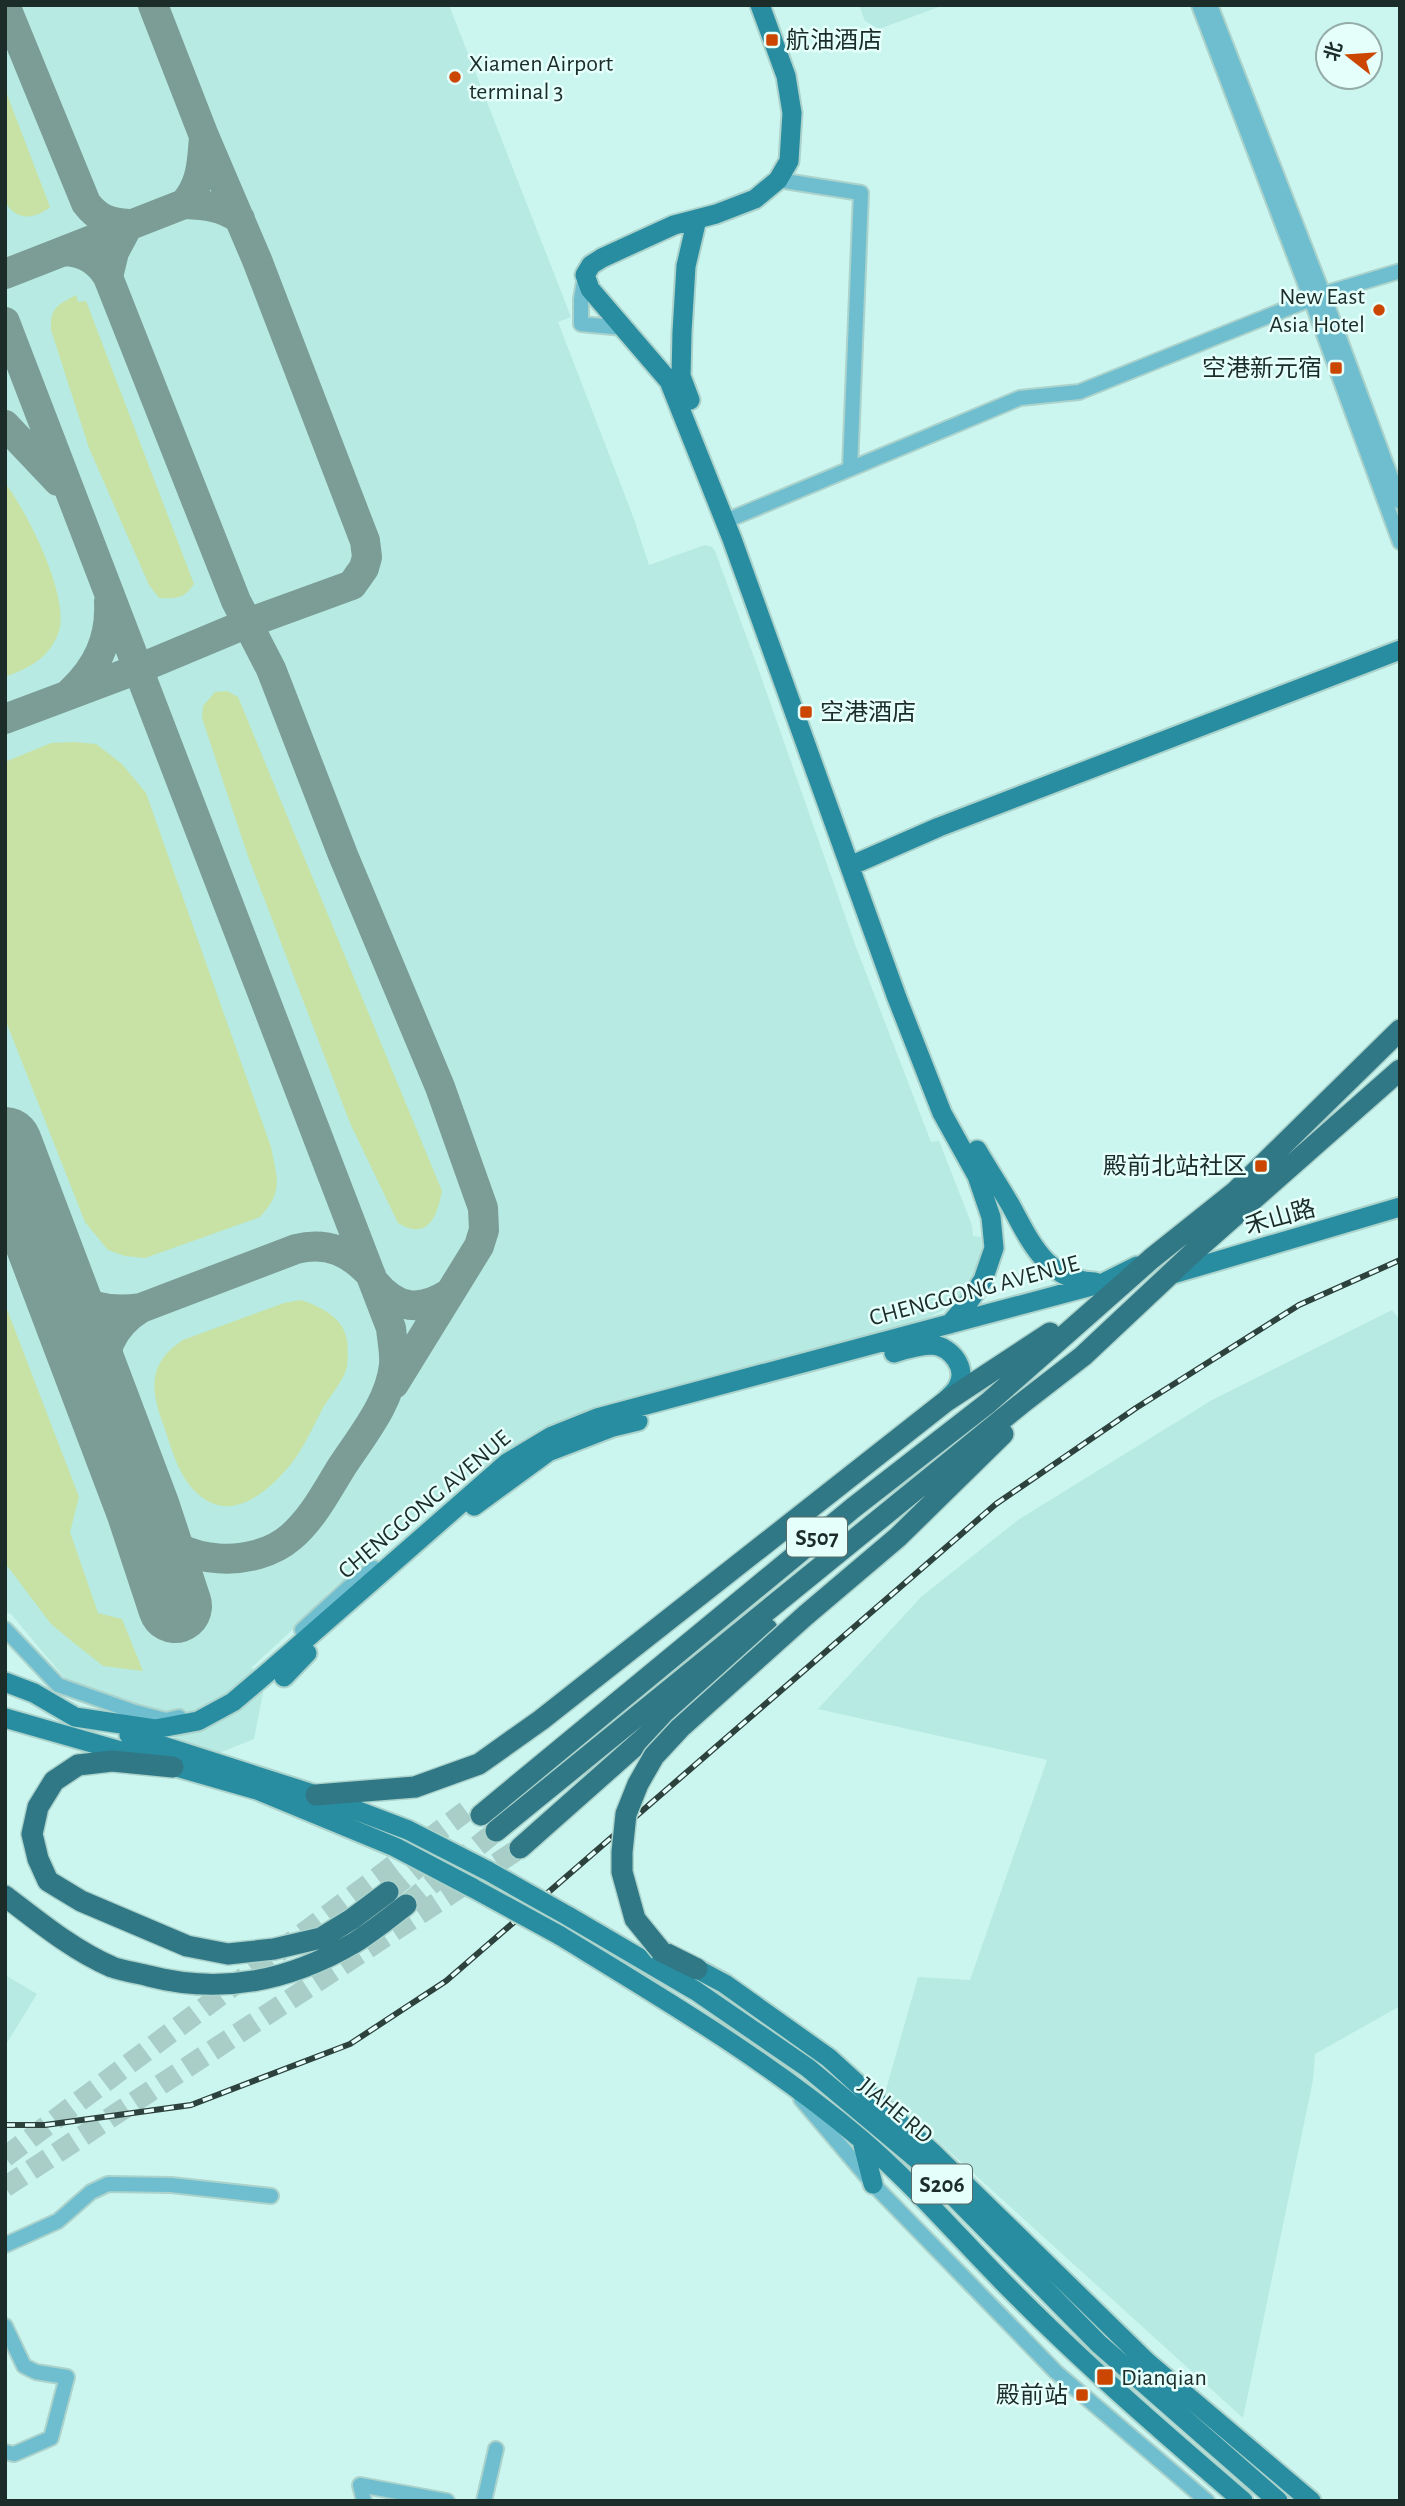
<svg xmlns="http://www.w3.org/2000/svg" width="1405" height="2506" viewBox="0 0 1405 2506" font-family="'Alegreya Sans','Noto Sans SC',sans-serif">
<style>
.built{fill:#b6eae2}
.green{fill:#c8e2a5}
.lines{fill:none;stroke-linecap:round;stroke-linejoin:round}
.taxiway{stroke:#7c9c96;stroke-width:30}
.runway{stroke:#7c9c96;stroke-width:74}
.highway-tunnel{stroke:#a8cec7;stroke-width:21;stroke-dasharray:21 10;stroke-linecap:butt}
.minor-casing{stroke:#abd2cb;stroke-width:18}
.major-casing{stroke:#abd2cb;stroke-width:23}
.highway-casing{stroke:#abd2cb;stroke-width:24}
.minor{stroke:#6ebed0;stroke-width:14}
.major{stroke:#288da0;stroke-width:19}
.highway{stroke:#317886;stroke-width:21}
.rail-casing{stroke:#2d413d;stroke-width:6}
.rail{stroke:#e5fffb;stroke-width:3.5;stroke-dasharray:10;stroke-linecap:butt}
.major-bridge-casing{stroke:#abd2cb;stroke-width:23;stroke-linecap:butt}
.highway-bridge-casing{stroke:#abd2cb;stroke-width:24;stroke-linecap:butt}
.major-bridge{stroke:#288da0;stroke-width:19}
.highway-bridge{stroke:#317886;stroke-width:21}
.poi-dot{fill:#cb4600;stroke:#e5fffb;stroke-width:2.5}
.labels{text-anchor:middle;stroke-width:5;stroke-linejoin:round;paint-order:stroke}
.shield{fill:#e5fffb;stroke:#586b68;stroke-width:2}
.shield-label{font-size:23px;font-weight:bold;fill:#1b2c29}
.poi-label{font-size:24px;fill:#1b2c29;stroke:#e5fffb;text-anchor:start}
.street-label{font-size:24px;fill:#1b2c29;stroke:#e5fffb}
</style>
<rect width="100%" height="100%" fill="#cbf6ef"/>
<path class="built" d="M5 5H449L571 317 558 322 634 519 649 565 705 545 712 547 715 551 758 668 856 947 931 1142 939 1141 972 1225 973 1236 981 1237 982 1246 976 1276 957 1303 922 1321 565 1421 547 1427 485 1468 482 1465 327 1594 326 1599 252 1667 263 1693 254 1739 209 1757 179 1748 164 1714 67 1681 11 1614 5 1612Z
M859 5H944L879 29 865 21Z
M1392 1310 1400 1320V2006L1315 2054 1313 2080 1243 2418 885 2093 918 1977 970 1980 1047 1760 818 1709 921 1597 1018 1520 1212 1400Z
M5 1975 37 1994 5 2046Z"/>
<path class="green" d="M5 89 50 207C34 220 15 221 5 201Z
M76 295 78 302 86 301 194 584C184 599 176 599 159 598L149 585 89 448 51 330C50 307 58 305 76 295Z
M5 483C27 511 72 600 58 634 48 659 29 668 5 677Z
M227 691 238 697 442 1191C437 1217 428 1241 398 1223L350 1123 249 859 202 718 203 706 215 692Z
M74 742 96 744 122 764 146 793 271 1147C277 1179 284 1191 260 1217L145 1258 125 1256 108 1250 85 1222 5 1019V762L51 743Z
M301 1300C321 1307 343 1317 347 1340 348 1347 348 1359 347 1367 344 1380 330 1396 323 1408 313 1426 304 1448 291 1464 272 1487 238 1520 206 1500 178 1483 172 1447 161 1418 149 1384 152 1360 183 1340L284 1303Z
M5 1304 79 1497 70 1532 98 1613 122 1619 143 1671 103 1666 74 1643 51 1624 5 1563Z"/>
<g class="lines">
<path class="taxiway" d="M5 5 86 203C98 219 110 223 129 224L114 252 108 277
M204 137C202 162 202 184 184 204 205 205 222 206 240 219
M64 251C84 252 98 260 108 277L236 601 271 669 343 855 440 1087 483 1208 484 1230 479 1246 394 1384
M5 274 184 204
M5 322 391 1328C392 1340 395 1352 394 1365 390 1403 361 1437 341 1468 326 1492 313 1518 291 1537 254 1569 181 1566 151 1525 140 1509 135 1488 128 1471 107 1417 79 1346 141 1308 60 1320 52 1262 29 1202
M5 425 58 481
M70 693C97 668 111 639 109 602
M5 719 138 669 248 623 352 585 364 568 367 557 365 541 257 260 204 136 153 5
M374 1282C397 1310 420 1312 450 1293
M141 1308 296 1249C328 1241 350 1252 371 1275"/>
<path class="runway" d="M5 1144 143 1509 175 1606"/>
<path class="highway-tunnel" d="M388 1892 436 1852
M406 1905 496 1831
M5 2157 466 1811
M5 2187 520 1848"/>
<defs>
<path id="minor" d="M1199 5 1311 299 1400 542
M1210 5 1323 294 1400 502
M778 180 861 193 850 469
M585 276 581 299V324L623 328
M1323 294 1400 271
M735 517 1020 398 1079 392 1311 299
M5 1629 58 1685 135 1712 166 1720 179 1717
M302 1630 349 1587 374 1568
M801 2099 873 2184 1056 2372 1207 2501
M5 2245 58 2221 91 2192 108 2184 171 2185 271 2196
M5 2326 24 2366 36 2372 67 2377 51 2438 14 2454 5 2452
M364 2501 360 2485 447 2501
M484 2501 496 2449"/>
<path id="major" d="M760 5 786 76 792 113 789 161 778 180 755 199 716 214 674 225 602 258 591 265 585 275 590 289 669 381 732 539 897 998 942 1113 977 1176 991 1217 994 1248 983 1280 968 1303 950 1324
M690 400 681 376 682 332 686 266 697 219
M850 866 939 827 1400 650
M977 1150C988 1169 1000 1187 1011 1206 1031 1243 1047 1281 1095 1282
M1173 1274 1400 1207
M894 1353C906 1349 920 1345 933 1345 951 1347 968 1368 958 1386 956 1391 951 1395 947 1399
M474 1506 548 1452 613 1427 638 1421
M284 1677 307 1653
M5 1682 34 1693 75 1717 155 1729 198 1721 233 1702 266 1674 507 1463 552 1436 597 1418 1103 1283 1137 1266
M5 1718 257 1790 395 1847 473 1888
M129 1735 316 1795 408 1830 488 1871
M568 1916 696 1991 808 2068 919 2161 1099 2344 1278 2501
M559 1935C662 1998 769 2061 862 2140 918 2188 966 2246 1019 2298 1090 2369 1166 2435 1243 2501
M683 1968 697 1969 725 1984 829 2058 933 2153 1147 2362 1311 2501
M862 2141 873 2184"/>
<path id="highway" d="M806 1615 898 1537 1003 1434
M173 1767 112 1761 78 1765 54 1781 38 1807 32 1834 38 1859 48 1881 81 1901 187 1946 228 1954 274 1949 321 1938 352 1919 388 1892
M316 1795 415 1787 479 1764 541 1720 945 1402 1050 1333
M481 1815 853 1508 988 1403 1151 1259 1235 1192 1400 1030
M496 1831 1021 1404 1083 1356 1198 1248 1400 1070
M520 1848 767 1629
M5 1896C39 1922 73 1950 112 1967 123 1971 137 1973 149 1976 222 1995 289 1981 354 1943 372 1932 389 1918 406 1905
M661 1951 697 1969"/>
</defs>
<use href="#minor" class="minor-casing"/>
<use href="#major" class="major-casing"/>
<use href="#highway" class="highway-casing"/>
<use href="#minor" class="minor"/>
<use href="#major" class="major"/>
<use href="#highway" class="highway"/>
<defs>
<path id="rail" d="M5 2125H45L191 2105 350 2044 446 1981 996 1504 1136 1408 1299 1305 1400 1260"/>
</defs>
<use href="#rail" class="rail-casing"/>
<use href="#rail" class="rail"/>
<defs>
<path id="major-bridge" d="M488 1871 568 1916
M473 1888 559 1935"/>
<path id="highway-bridge" d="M661 1951 635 1919 622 1872V1852L626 1814 638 1784 654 1756 680 1728 806 1615"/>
</defs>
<use href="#major-bridge" class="major-bridge-casing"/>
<use href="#highway-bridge" class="highway-bridge-casing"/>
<use href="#major-bridge" class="major-bridge"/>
<use href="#highway-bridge" class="highway-bridge"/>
</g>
<g class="poi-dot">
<rect x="765" y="33" width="14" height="14" rx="3.5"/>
<circle cx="455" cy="77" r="7"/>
<circle cx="1379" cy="310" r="7"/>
<rect x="1329" y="361" width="14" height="14" rx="3.5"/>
<rect x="799" y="705" width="14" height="14" rx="3.5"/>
<rect x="1254" y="1159" width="14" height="14" rx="3.5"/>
<rect x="1096" y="2368" width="18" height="18" rx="3.5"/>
<rect x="1075" y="2388" width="14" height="14" rx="3.5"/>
</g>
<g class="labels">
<g class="shield">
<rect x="787" y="1517.5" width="60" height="39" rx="5"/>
<rect x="912" y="2164.5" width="60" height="39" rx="5"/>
</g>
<g class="shield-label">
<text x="817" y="1545">S507</text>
<text x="942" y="2192">S206</text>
</g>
<g class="poi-label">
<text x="786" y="48">航油酒店</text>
<text x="469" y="71">Xiamen Airport<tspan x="469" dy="28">terminal 3</tspan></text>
<text x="1365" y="304" text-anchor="end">New East<tspan x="1365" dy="28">Asia Hotel</tspan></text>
<text x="1322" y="376" text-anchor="end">空港新元宿</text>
<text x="820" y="720">空港酒店</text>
<text x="1247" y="1174" text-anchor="end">殿前北站社区</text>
<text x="1121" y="2385">Dianqian</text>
<text x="1068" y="2403" text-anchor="end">殿前站</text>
</g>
<g class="street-label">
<text transform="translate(1280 1217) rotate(-16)" y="8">禾山路</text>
<text transform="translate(974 1290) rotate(-15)" y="8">CHENGGONG AVENUE</text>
<text transform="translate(424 1504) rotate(-40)" y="8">CHENGGONG AVENUE</text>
<text transform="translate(896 2110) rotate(40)" y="8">JIAHE RD</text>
</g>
</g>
<rect width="1405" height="2506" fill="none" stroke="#1b2c29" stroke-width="14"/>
<g transform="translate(1349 56) rotate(287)"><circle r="33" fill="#e5fffb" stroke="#94aba7" stroke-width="2"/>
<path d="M0-5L12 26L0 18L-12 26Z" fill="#cb4600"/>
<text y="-10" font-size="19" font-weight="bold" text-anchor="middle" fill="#1b2c29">北</text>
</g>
</svg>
